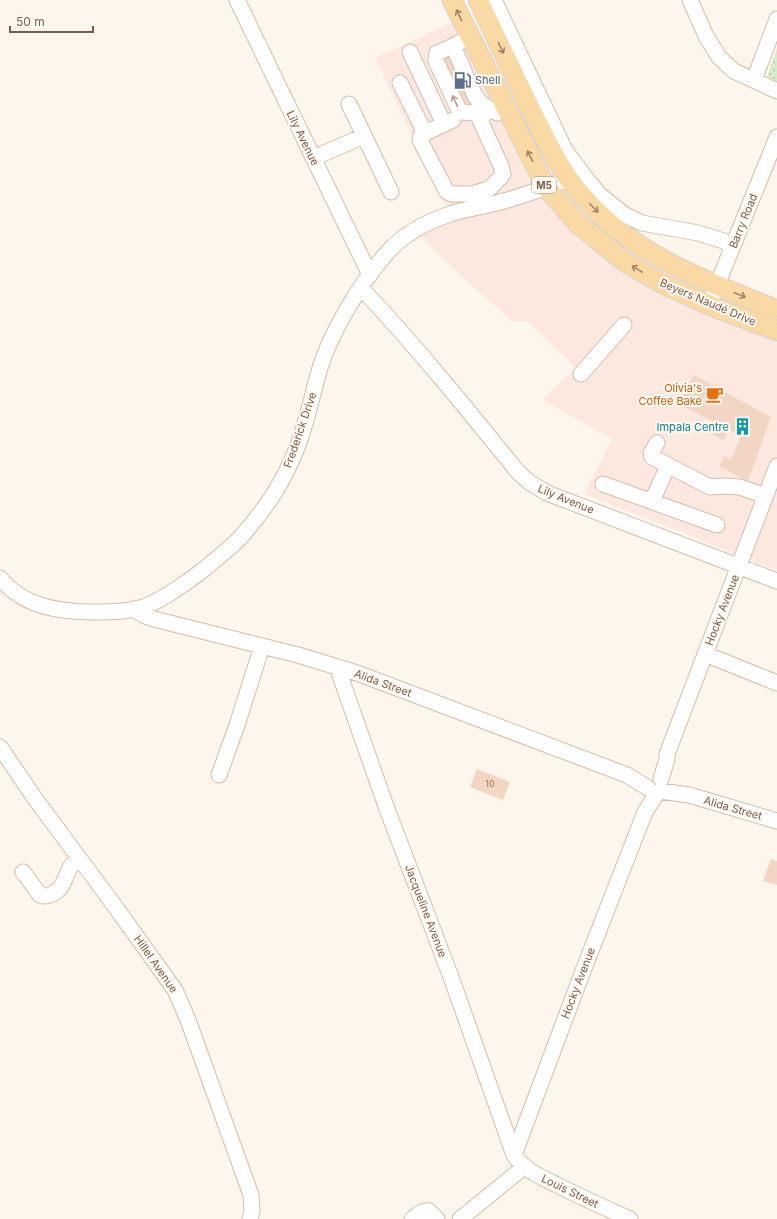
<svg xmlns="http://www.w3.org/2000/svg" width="777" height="1219" viewBox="0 0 777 1219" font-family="Inter,sans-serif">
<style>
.commercial{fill:#fde8e0}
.park{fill:url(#park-dots)}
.building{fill:#f3d5c3}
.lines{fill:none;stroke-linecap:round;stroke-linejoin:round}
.minor-casing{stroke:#d1beb0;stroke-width:17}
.major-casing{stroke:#dad1cd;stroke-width:21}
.minor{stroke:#fff;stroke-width:15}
.major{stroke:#fbd9a5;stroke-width:19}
.oneway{stroke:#a18267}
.oneway2{stroke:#af9d94}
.labels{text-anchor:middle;stroke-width:4;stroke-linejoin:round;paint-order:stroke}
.number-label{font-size:9px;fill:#987a6a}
.shield{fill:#fffaf3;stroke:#a28b7f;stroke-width:1}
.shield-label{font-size:10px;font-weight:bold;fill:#7a5c4d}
.service-label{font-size:11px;fill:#4e5e75;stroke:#fffaf3;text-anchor:start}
.street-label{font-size:11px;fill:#7a5c4d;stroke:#fffaf3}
.food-label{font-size:11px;fill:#c56008;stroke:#fffaf3;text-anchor:end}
.culture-label{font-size:11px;fill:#0d838f;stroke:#fffaf3;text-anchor:end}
</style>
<defs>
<pattern id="park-dots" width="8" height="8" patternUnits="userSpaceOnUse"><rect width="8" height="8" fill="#d8ecc9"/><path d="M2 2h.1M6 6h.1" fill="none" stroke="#b4c2a5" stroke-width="1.8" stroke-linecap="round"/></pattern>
</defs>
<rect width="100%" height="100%" fill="#fdf6ec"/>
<path class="commercial" d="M456 21 545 196 611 262 664 295 777 338V570L584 494 612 439 543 400 575 367 529 322 512 321 458 273 413 229 448 210 375 58Z"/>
<path class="park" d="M777 48V85L766 80Z"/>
<path class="building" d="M453 50 479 105 468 110 442 55Z
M694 375 771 417 748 481 719 466 724 456 731 460 741 436 729 429 723 440 713 434 718 424 678 404Z
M477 769 510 782 503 800 470 787Z
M771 859 777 861V885L763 881Z"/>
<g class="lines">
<defs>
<path id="minor" d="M237 0 370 275
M494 0 565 150 585 177 600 195 625 215 642 223 698 233 733 244
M690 0 706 36 719 57 734 71 777 91
M469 37 453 46 475 96C481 104 488 109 497 113
M453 46 437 53 436 61 459 110C469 116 477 111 486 107
M410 52 444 124
M754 80 777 19
M400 83 425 133
M349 104 391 192
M453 120 421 135 420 140 424 148 447 192 452 194H472L489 189 501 177 503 174 501 166 480 120 488 109
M313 158 364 136
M361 288C416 346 467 409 517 471L529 482 547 493 777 581
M709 305 777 137
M581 374 624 325
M657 443 651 453 652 457 710 487 724 486 740 487 765 496
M603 484 717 525
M652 501 668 466
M0 578C23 607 60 612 94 612 111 612 129 612 146 606 163 599 188 582 203 570 215 560 228 550 239 539 258 518 275 495 287 470 304 438 310 402 320 368 331 332 361 282 386 254 403 234 428 221 453 213 470 208 487 206 504 201 526 195 547 187 568 179
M133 609 145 616 154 619 298 655 357 673 627 775 648 788
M705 654 777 683
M337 667 387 809 451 977 514 1155C524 1170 541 1177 557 1185 581 1197 605 1208 630 1219
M0 747 36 800 114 905 175 990 188 1020 251 1195 252 1211 250 1219
M219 775 237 725 262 646
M661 779 667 759V754L777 466
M660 791 689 795 777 821
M23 872 40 895C44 897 48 896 52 894 64 889 64 878 70 868 72 864 76 861 79 859
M514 1155 583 971 645 812 657 793
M412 1219C418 1215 422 1210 429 1211L437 1219
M460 1219 524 1167"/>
<path id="major" d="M452 0 546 187 578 224 625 262 659 282 709 305 777 331
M478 0C495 35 511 69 528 104 544 136 559 170 583 197 633 255 708 282 777 310"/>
</defs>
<use href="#minor" class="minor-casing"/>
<use href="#major" class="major-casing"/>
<use href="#minor" class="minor"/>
<use href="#major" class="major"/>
</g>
<defs><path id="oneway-shaft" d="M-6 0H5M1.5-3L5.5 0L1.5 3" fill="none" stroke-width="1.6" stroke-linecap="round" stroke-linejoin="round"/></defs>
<g class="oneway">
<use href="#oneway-shaft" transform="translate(459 15) rotate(-115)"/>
<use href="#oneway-shaft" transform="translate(501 48) rotate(64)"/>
<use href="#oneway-shaft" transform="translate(530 156) rotate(-117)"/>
<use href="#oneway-shaft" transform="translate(594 208) rotate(45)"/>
<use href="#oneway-shaft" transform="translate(637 269) rotate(-149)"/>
<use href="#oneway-shaft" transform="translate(740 295) rotate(22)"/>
</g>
<use class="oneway2" href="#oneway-shaft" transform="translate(455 101) rotate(-115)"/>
<defs>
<symbol id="fuel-bare" viewBox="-9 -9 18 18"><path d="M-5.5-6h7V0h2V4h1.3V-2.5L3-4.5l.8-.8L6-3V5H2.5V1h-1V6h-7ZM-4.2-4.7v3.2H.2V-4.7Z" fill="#5c6f8a" stroke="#fffaf3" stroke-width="2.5" paint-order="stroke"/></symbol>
<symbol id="cafe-bare" viewBox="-9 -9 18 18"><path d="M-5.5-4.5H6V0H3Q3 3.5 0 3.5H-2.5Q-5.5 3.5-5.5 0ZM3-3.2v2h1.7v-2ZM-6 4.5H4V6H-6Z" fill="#e8710a" stroke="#fffaf3" stroke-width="2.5" paint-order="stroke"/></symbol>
<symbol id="building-bare" viewBox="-9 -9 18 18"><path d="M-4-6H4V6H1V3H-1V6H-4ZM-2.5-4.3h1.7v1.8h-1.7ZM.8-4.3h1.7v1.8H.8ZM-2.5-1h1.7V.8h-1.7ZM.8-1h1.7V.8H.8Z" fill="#0f9aa8" stroke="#fffaf3" stroke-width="2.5" paint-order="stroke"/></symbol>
</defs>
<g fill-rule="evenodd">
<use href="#fuel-bare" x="450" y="68" width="25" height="25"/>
<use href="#cafe-bare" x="702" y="382" width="25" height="25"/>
<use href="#building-bare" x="730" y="414" width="25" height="25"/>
</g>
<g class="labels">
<g class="number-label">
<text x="490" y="787">10</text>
</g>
<rect class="shield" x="532" y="177" width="24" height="16" rx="3"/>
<g class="shield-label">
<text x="544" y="189">M5</text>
</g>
<g class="service-label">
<text x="475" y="84">Shell</text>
</g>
<g class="street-label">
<text transform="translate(303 138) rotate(64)" y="4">Lily Avenue</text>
<text transform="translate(743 221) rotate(-68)" y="4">Barry Road</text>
<text transform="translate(708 302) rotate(23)" y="4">Beyers Naudé Drive</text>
<text transform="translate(300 430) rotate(-71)" y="4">Frederick Drive</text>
<text transform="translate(566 499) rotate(22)" y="4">Lily Avenue</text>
<text transform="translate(722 610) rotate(-69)" y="4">Hocky Avenue</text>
<text transform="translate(383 683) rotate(20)" y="4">Alida Street</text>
<text transform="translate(733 808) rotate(16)" y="4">Alida Street</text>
<text transform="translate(426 911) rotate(69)" y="4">Jacqueline Avenue</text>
<text transform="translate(156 964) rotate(55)" y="4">Hillel Avenue</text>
<text transform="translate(578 983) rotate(-69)" y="4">Hocky Avenue</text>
<text transform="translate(570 1191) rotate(26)" y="4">Louis Street</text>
</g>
<g class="food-label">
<text x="702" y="392">Olivia's<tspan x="702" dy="13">Coffee Bake</tspan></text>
</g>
<g class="culture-label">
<text x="729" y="431">Impala Centre</text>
</g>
</g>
<path d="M10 26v6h83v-6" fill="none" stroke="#7a5c4d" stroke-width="2"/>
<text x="16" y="26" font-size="12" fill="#7a5c4d" stroke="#fffaf3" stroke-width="3" paint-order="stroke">50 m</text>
</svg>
